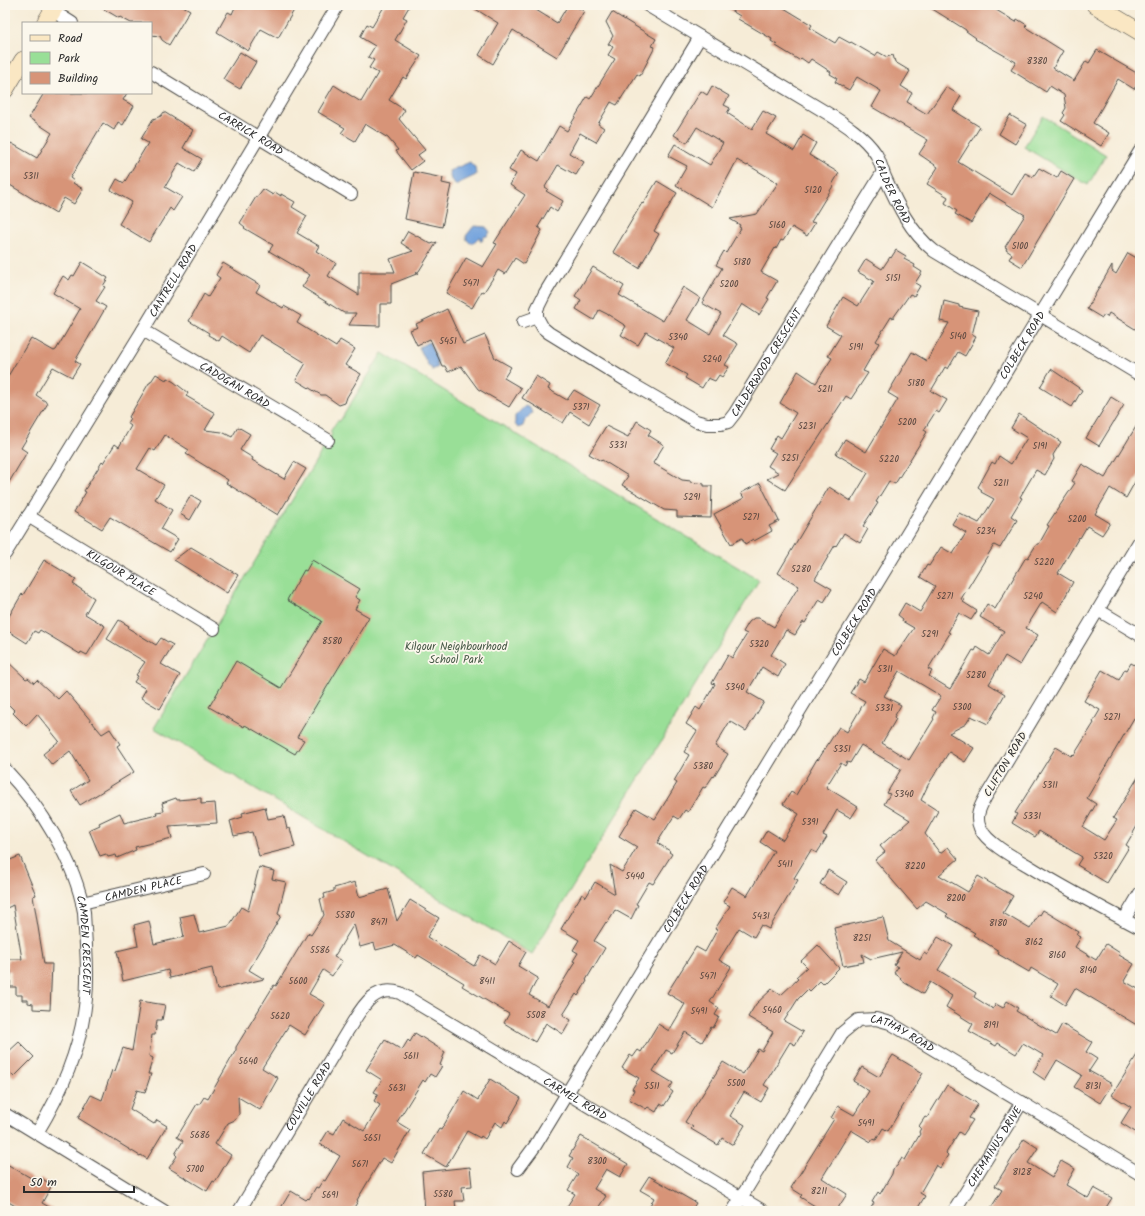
<svg xmlns="http://www.w3.org/2000/svg" width="1145" height="1216" viewBox="0 0 1145 1216" font-family="Kalam,sans-serif">
<style>
.green{fill:#99df97;stroke:#628561}
.water{fill:#73a3dd;stroke:#4f6784}
.lines{fill:none;stroke-linecap:round;stroke-linejoin:round}
.stream{stroke:#73a3dd;stroke-width:4.5}
.building{fill:#d79478;fill-rule:evenodd}
.street-casing{stroke:#494845;stroke-width:14}
.secondary-casing{stroke:#494845;stroke-width:18}
.street{stroke:#fff;stroke-width:12}
.secondary{stroke:#fae7c3;stroke-width:17}
.labels{text-anchor:middle;stroke-width:3.5;stroke-linejoin:round;paint-order:stroke}
.number-label{font-size:9px;fill:#56453e}
.street-label{font-size:11px;fill:#2b2b2b;stroke:#fbf7ec}
.park-label{font-size:11px;fill:#465846;stroke:#fbf7ec}
</style>
<rect width="100%" height="100%" fill="#fbf7ec"/>
<filter id="ink" filterUnits="userSpaceOnUse"><feTurbulence type="fractalNoise" baseFrequency=".025" numOctaves="2"/><feDisplacementMap in="SourceGraphic" scale="8" xChannelSelector="R" yChannelSelector="G"/><feConvolveMatrix kernelMatrix="1 2 1 2 8 2 1 2 1" color-interpolation-filters="sRGB"/></filter>
<filter id="wash" filterUnits="userSpaceOnUse"><feTurbulence type="fractalNoise" baseFrequency=".012" numOctaves="4" result="noise"/><feDisplacementMap in="SourceGraphic" scale="16" xChannelSelector="R" yChannelSelector="G"/><feGaussianBlur stdDeviation="0.9" result="paint"/><feColorMatrix in="noise" values="0 0 0 0 0 0 0 0 0 0 0 0 0 0 0 0 0 1.4 0 .05"/><feComposite in="paint" operator="in"/></filter>
<g filter="url(#wash)">
<rect width="100%" height="100%" fill="#f6ecd7"/>
<path class="green" d="M1043 116 1106 155 1088 185 1024 147Z
M382 353 759 580 532 954 154 728 332 434 330 432 337 421H340Z"/>
<path class="water" d="M470 162 472 165 475 167 476 175 455 185 454 182 451 180 449 171Z
M474 226 486 227 490 232 487 236 482 237 483 239 482 241H480V237H479L474 242 470 243 467 240 466 236Z
M429 342 438 362 436 363 438 367 432 370 431 367H429L419 347Z
M525 406 530 408 532 413 525 420 523 426 518 428 515 424V416Z"/>
<g class="lines">
<path class="stream" d="M1137 5 1140 7"/>
</g>
<g id="blocks">
<path class="building" d="M97 5H181L190 10 169 45 162 40 160 36 151 35V23H131L120 17 119 18Z
M236 5H297L278 38 261 29 248 51 217 32 228 12 232 14Z
M385 5H410L403 17 407 19 395 40 421 56 406 79 403 77 389 100 405 110 399 119 425 150 418 155 423 161 411 170 396 151 398 150 388 138 365 124 355 141 341 133 345 128 318 112 334 85 361 102 378 73 369 68 374 60 368 57 375 46 360 37 367 24 372 27Z
M469 5H528L557 23 568 5H573L584 11 557 57 513 30 493 64 479 55 498 23Z
M722 5H779L812 25 810 28 835 43 839 37 850 43 851 42 875 56 878 52 887 57 893 55 895 62 910 71 901 86 912 93 907 102 927 114 946 87 961 96 953 110 980 127 958 162 1012 195 1025 173 1033 177 1039 168 1057 178 1061 171 1074 179 1022 267 1009 259 1012 254 1006 250 1007 248 1005 247 1025 215 989 193 971 223 955 214 957 211 945 203 948 197 927 184 938 167 919 154 928 140 872 107 881 91 857 77 849 90 835 82 837 78 830 74 831 72 811 59 808 63 801 58 799 60 776 46 777 45 771 41 772 39 738 19 740 16Z
M926 5H988L1016 22 1017 19 1027 25 1025 27 1063 51 1053 68 1074 81 1086 61 1089 63 1097 50 1140 75V80L1134 89 1118 79 1105 102 1093 123 1109 133 1101 146 1061 121 1065 115 1063 113 1066 108 1064 95 1050 86 1046 92 1011 70 1016 62 975 39 976 38 966 31V30Z
M612 12 656 39 652 46 655 47 640 76 637 74 617 105 611 102 598 124 604 128 596 142 580 133 569 153 584 162 576 175 558 165 545 187 548 189 546 191 563 201 557 212 550 207 538 227 542 230 524 264 515 258 505 274 498 270 484 292 482 291 472 308 446 293 466 258 483 267 497 244 494 243 525 195 510 185 516 174 509 170 521 150 539 161 559 126 567 131 587 97 590 99 615 59 608 55 613 47 608 44 613 36 606 22Z
M240 52 256 62 240 89 223 79Z
M712 86 729 96 724 105 730 108 727 113 752 129 763 111 776 118 766 134 794 151 803 135 816 143 809 155 839 173 832 185 833 186 811 222 815 223 807 236 792 227 783 241 781 240 776 249 775 248 761 272 777 281 767 298 769 299 759 315 742 304 723 335 738 344 725 365 729 367 722 377 719 375 715 381 708 378 702 388 685 378 687 375 665 363 674 348 646 332 638 345 621 335 626 326 607 314 599 310 594 320 576 309 581 300 575 296 593 267 624 286 619 295 663 321 683 287 700 298 687 320 710 334 721 314 702 303 722 268 716 265 724 251 726 253 741 228 739 227 740 225 730 219 757 214 778 183 748 165 747 166 737 160 712 207 676 185 687 166 668 156 675 144 710 165 723 143 697 127 687 143 674 135 701 91 707 95Z
M44 93H127L123 100 134 106 123 125 118 122 114 130 103 123 70 178 74 181 73 183 83 189 74 204 64 198 56 213 5 182V153L11 143 37 158 52 133 29 118Z
M164 112 193 130 183 148 202 159 194 172 179 163 165 187 182 197 173 211 170 208 149 242 119 224 132 202 111 190 117 179 124 183 148 143 141 139 153 119 161 116Z
M1010 115 1027 125 1015 144 999 134Z
M414 172 443 178 442 183 451 185 442 227 405 219Z
M657 181 677 193 654 231 659 234 639 268 613 252 642 203 643 204Z
M263 189 273 195 275 192 281 196V194L295 202 292 207 307 216 297 233 319 246 316 251 336 263 328 276 359 295V272H395L390 259 413 251 401 243 408 231 431 244 437 242 419 271 416 273H419L391 284V304H380V326L349 325 356 313H344L302 287 310 275 269 251 273 245 244 228 245 227 240 223 256 197H257Z
M896 250 906 256 904 259 915 265 914 267 922 272 915 283 920 286 914 296 910 294 893 318 891 317 876 341 879 343 863 371 868 373 851 399 846 396 785 490 767 479 779 473 768 466 776 453 769 449 777 435 781 438 796 413 780 403 798 371 816 383 832 358 828 356 841 335 826 326 843 297 858 306 874 281 858 272 866 259 882 269 890 257 891 258Z
M1128 253 1140 260V332L1109 313 1107 317 1104 315 1102 318 1087 309 1112 265V271L1116 274Z
M82 262 108 278 103 286 105 287 96 301 106 307 75 361 80 364 72 377 53 367 36 395 48 403 21 448 27 452 5 489V381L31 338 54 351 56 350 80 309 53 293 63 276 69 280 72 275 74 276Z
M223 263 260 285 256 292 283 308 284 306 301 316 297 323 336 347 340 340 355 349 345 365 361 374 347 397 345 403 339 405 325 395H321L296 380 306 363 260 335 249 353 222 336 219 341 208 335 209 333 189 321 204 294 208 297 220 278 216 275Z
M944 301 959 305V307L978 311 972 335 976 337 965 356 958 352 948 369 945 367 931 391 947 400 939 413 936 411 924 430 927 432 895 484 889 481 876 502 878 503 863 526 868 529 860 543 844 533 836 546 835 545 815 579 832 589 824 602 819 599 805 623 803 622 795 635 786 630 771 655 785 664 778 677 762 667 747 692 764 702 746 731 730 721 715 746 728 754 714 777 713 776 705 788 703 787 688 812 685 810 679 819 674 816 657 843 670 851 669 852 672 854 653 884 649 882 636 904 638 905 631 919 615 910 607 923 606 922 594 941 605 948 586 980 587 981 578 996 576 994 563 1015 571 1020 563 1034 546 1023 535 1042 504 1023 509 1014 462 986 464 983 418 955 416 958 395 945 376 950 374 943 360 947 354 924 334 957 342 961 332 976 323 970 309 994 325 1003 305 1035 289 1025 262 1068 278 1078 260 1110 238 1097 239 1114 235 1120 228 1123 215 1144 231 1155 215 1182 213 1181 207 1191 169 1168 177 1156 175 1154 183 1141 177 1137 197 1104 199 1105 204 1097 208 1099 236 1050V1047L274 985 276 986 308 933 311 935 324 915 320 899 325 898 324 894 334 891V888L355 882 359 897 388 889 397 921 410 900 439 918 427 937 474 966 480 955 495 964 509 941 526 952 518 966 538 978 529 995 548 1006 575 962 573 961 578 953 573 950 579 940 561 929 582 894 586 897 595 882 615 894 610 865 622 872 637 847 619 836 636 808 655 819 677 783 674 781 689 755 684 752 697 731 686 724 696 707 700 710 715 684 712 683 728 655 732 658 747 634 743 632 749 622 754 618H759L774 627 799 586 778 573 829 487 851 501 868 473 836 454 845 439 866 452 898 399 888 393 912 352 927 361 949 323 940 321Z
M447 309 463 344 485 335 495 358 511 367 504 378 521 388 509 407 478 389 461 366 448 372 445 366H442L430 339 417 345 410 330 418 327 416 324Z
M1051 369 1082 390 1072 407 1040 387Z
M156 374 166 380 167 378 174 382 188 393 186 396 215 413 205 430 222 432 232 437 238 427 250 434 240 450 253 458 252 460 284 479 294 462 306 469 278 515 226 483 228 480 186 454 189 450 165 435 155 451 150 448 137 469 164 485 155 499 172 510 161 529 178 539 170 552 110 517 102 529 74 512 86 492 84 491 102 462 103 463 115 444 119 447 131 426 127 423 130 418 129 417 149 383H150Z
M536 376 550 385 548 389 567 400 574 390 600 405 589 424 570 412 563 423 522 398Z
M1111 397 1124 405 1099 446 1086 438Z
M1019 414 1061 442 1053 455 1054 459 1045 475 1036 470 1020 497 1022 498 1011 516 1017 520 1000 548 994 545 961 599 964 600 963 602 977 611 971 620 959 613 948 632 950 633 928 669 932 671 929 676 950 689 973 650 975 651 977 647 989 655 1004 631 980 617 987 604 995 609 1026 557 1028 558 1036 545 1039 544 1049 526 1047 525 1075 483 1072 481 1082 464 1105 478 1140 420V473L1126 498 1110 488 1095 514 1110 523 1102 535 1087 526 1080 538 1079 537 1058 573 1073 582 1057 612 1042 602 1026 628 1038 635 1020 665 1005 656 989 684 1005 694 988 724 971 716 966 724 949 733 974 748 965 762 949 752 928 785 921 800 938 811 925 834 940 853 948 847 958 859 939 875 968 892 978 876 1013 896 1003 913 1030 929 1039 914 1040 915 1043 910 1079 932 1077 935 1081 937 1075 947 1096 960 1106 944 1120 953 1119 955 1134 964 1124 981 1140 990V1027L1075 988 1065 1005 1051 996 1058 984 1031 968 1029 972 998 954 999 951 973 935 975 933 946 916 948 914 926 901 917 909 875 860 885 852 880 846 910 820 884 804 890 794 887 793 901 769 861 745 850 763 847 762 845 766 841 763 826 787 858 807 851 818 837 810 823 835 827 837 817 853 811 850 794 878 798 880 769 929 761 925 754 937 739 928 719 960 731 967 710 1002 719 1008 715 1015 719 1017 713 1028 711 1027 702 1042 685 1032 672 1053 666 1050 653 1071 673 1083 669 1089 673 1092 664 1106 660 1104 656 1112 648 1107 646 1109 629 1099 634 1090 632 1089 639 1078 622 1068 630 1055 633 1057 638 1050 641 1052 658 1024 669 1031 685 1004 667 993 696 947 705 952 717 930 715 929 730 906 723 902 732 887 747 896 774 851 760 842 767 830 783 840 799 814 783 804 791 792 796 795 817 759 818 760 839 727 847 732 865 701 850 693 859 679 864 682 883 649 895 656 914 628 902 621 903 619 898 615 905 603 920 612 935 586 920 577 927 565 929 566 941 547 953 554 966 533 952 524 959 513 979 523 994 499 981 492 982 490 978 487 992 462 995 464 999 456 1011 464 1027 438 1011 428ZM899 671 941 696 932 710 936 712 933 718 934 719 909 760 882 743 896 719 894 717 901 705 884 696Z
M637 421 651 430 648 435 664 445 653 463 682 480 691 481V482L704 484V486H712L711 518 677 517V511L664 510 622 485 628 476 602 460 601 461 589 454 606 426 628 437Z
M760 483 779 521 769 526 772 531 754 541 753 539 745 544 742 538 731 544 714 514 744 498 741 493Z
M191 495 201 501 190 520 180 514Z
M191 547 238 575 227 593 174 560Z
M44 560 76 579 73 584 94 598 85 614 105 626 87 655 81 652 80 654 40 630 38 633 34 631 27 643 5 629V623L22 594 23 595Z
M312 560 360 589 355 597 360 600 355 609 369 617 297 737 304 740 295 754 245 725 244 727 209 707 236 661 281 688 322 621 287 600 304 570 306 571Z
M119 620 129 626 128 628 156 645 161 638 173 645 161 664 180 675 160 709 141 698 146 689 134 682 138 676 136 675 145 662 107 639Z
M5 659 26 679 28 678 34 683 37 680 58 699 66 691 102 734 110 729 120 744 117 746 134 772 80 805 71 791 88 780 70 751 52 765 43 754 59 741 37 714 26 726 13 713 15 711 5 701Z
M1131 663 1140 668V721L1134 718 1087 798 1096 804 1083 827 1104 840 1117 820 1113 818 1140 774V821L1126 845 1129 847 1107 883 1077 865 1082 857 1039 831 1035 837 1012 823 1017 814 1015 813 1056 747 1071 756 1073 754 1074 755 1094 723 1093 722 1100 710 1084 701 1102 670 1119 680 1125 669 1127 670Z
M176 798 177 800 201 798V804L215 803 217 823 169 826 172 838 135 847 136 850 117 858 116 855 108 857 106 854 100 856 89 830 100 825 99 823 120 813 124 823 157 815 156 812 164 811 162 803Z
M265 807 268 819 284 816 287 829 290 828 295 847 259 856 252 832 234 836 230 821 243 817 242 813Z
M20 856 36 895 33 896 44 964H52L50 1010 33 1009V1004L28 1003V1000H22V995H16V987H10L11 971H7L8 959H22L13 905 5 909V862Z
M259 867 274 871 272 879 286 882 278 914 281 916 249 970 264 979 217 990 212 968 170 978 168 970 123 981 117 951 138 946 134 925 149 921 154 944 184 937 180 917 194 914 199 933 229 926 241 907 248 911Z
M828 870 847 882 839 895 820 884Z
M883 917 889 941 920 960 924 953 927 955 938 937 953 946 938 970 976 993 974 997 993 1009 996 1004 1003 1008 1007 1001 1018 1008 1016 1011 1056 1035 1062 1024 1092 1042 1086 1052 1097 1059 1089 1071 1112 1084 1100 1103 1074 1087 1082 1075 1057 1060 1045 1080 1033 1072 1043 1055 1023 1043 1016 1054 998 1043 996 1046 969 1031 973 1024 946 1007 952 996 930 982 923 994 905 983 900 979 901 978 894 973 898 967 894 965 902 952 871 959 862 954 864 962 843 966 834 928Z
M818 945 839 968 823 984 820 981 810 991 808 989 798 999 784 1021 803 1032 795 1045 790 1042 764 1085 769 1088 761 1102 744 1092 730 1116 745 1125 733 1145 722 1138 718 1145 691 1129 693 1127 685 1122 723 1062 743 1074 758 1049 762 1051 773 1032 748 1017 756 1004 772 989 781 995 798 979 796 977 807 967 801 961Z
M140 1001 165 1005 162 1020H157L155 1035H152L149 1056 153 1058 148 1074H151L145 1092 137 1090 130 1109 154 1124 157 1120 167 1126 147 1159 141 1155 140 1156 78 1118 91 1095 102 1100 112 1070 115 1071 123 1048 132 1051Z
M415 1033 445 1052 440 1065 442 1066 435 1077 430 1074 425 1082 423 1080 397 1122 410 1130 391 1163 382 1158 357 1200 358 1201 352 1211H279L291 1191 306 1200 308 1198 309 1199 316 1187 318 1188 323 1180 325 1181 340 1156 320 1144 328 1131 334 1134 343 1118 364 1131 380 1105 374 1101 378 1094 374 1092 382 1080 366 1070 385 1040 402 1050 408 1040 410 1042Z
M19 1042 34 1057 14 1077 5 1068V1055Z
M1140 1050V1135L1121 1123 1131 1107 1112 1095Z
M893 1055 923 1073 888 1131 883 1128 876 1140 873 1139 871 1142 851 1130 822 1178 847 1194 836 1211H812L815 1206 800 1197 802 1195 791 1188 834 1119 831 1118 838 1106 854 1115 869 1091 853 1081 862 1067 879 1077Z
M490 1079 521 1098 507 1123 505 1121 502 1127 495 1122 485 1139 481 1136 480 1138 467 1131 446 1167 424 1154 439 1129 441 1130 464 1091 478 1100Z
M947 1085 978 1104 969 1118 973 1120 963 1135 959 1132 946 1153 948 1155 940 1168 936 1165 920 1193 925 1196 916 1211H869L874 1203 872 1202 878 1192 880 1194 892 1174 893 1169 897 1166 902 1158 905 1160 920 1134 919 1132 921 1128 919 1126 925 1117 927 1118Z
M581 1136 628 1164 620 1177 606 1169 594 1189 606 1196 596 1211H564L575 1194 568 1190 578 1174 568 1167 573 1158 569 1156Z
M1024 1139 1038 1148 1028 1163 1052 1178 1061 1161 1075 1169 1066 1185 1088 1198 1094 1188 1112 1198 1105 1209 1109 1211H989L1002 1190 995 1186Z
M5 1163 38 1182 41 1178 52 1185 42 1203 56 1211H24L5 1200Z
M470 1167 472 1186 462 1187 464 1201H455L456 1209 425 1211 422 1172Z
M649 1176 696 1203 691 1211H647L654 1198 640 1190Z"/>
</g>
</g>
<g filter="url(#ink)">
<use href="#blocks" fill-opacity="0" stroke="#494845" stroke-width="1"/>
<g class="lines">
<defs>
<g id="street">
<path id="s1" d="M647 5 827 113C845 124 864 136 876 154 880 161 882 170 885 177 897 204 910 232 934 251L1140 375"/>
<path d="M53 11 72 23"/>
<path id="s2" d="M151 72 351 194"/>
<path d="M537 317V309L545 293 700 37"/>
<path id="s3" d="M523 322 537 317 543 328 549 333 627 381 696 421 707 424H721L728 422 735 413 883 172"/>
<path id="s4" d="M143 330 328 440"/>
<path id="s5" d="M28 516 214 629"/>
<path d="M1140 540 985 798C980 807 975 817 980 828 987 843 1013 857 1027 865 1064 888 1102 908 1140 928"/>
<path id="s6" d="M5 554 143 330 338 5"/>
<path d="M1098 610 1140 635"/>
<path id="s7" d="M5 769C40 806 75 861 84 912 85 933 87 953 87 974 88 1031 66 1085 37 1133"/>
<path id="s8" d="M82 903 204 874"/>
<path d="M1124 920 1140 893"/>
<path d="M5 1114 164 1211"/>
<path id="s9" d="M518 1169 535 1146 1140 151"/>
<path id="s10" d="M239 1211 348 1030C361 1010 372 984 400 993L763 1211"/>
<path id="s11" d="M733 1211 842 1033 858 1020 876 1019 890 1023 1140 1174"/>
<path id="s12" d="M954 1211 1022 1102"/>
</g>
<path id="secondary" d="M1095 5 1140 32
M45 23 56 5
M5 90 23 60"/>
</defs>
<use href="#street" class="street-casing"/>
<use href="#secondary" class="secondary-casing"/>
<use href="#street" class="street"/>
<use href="#secondary" class="secondary"/>
</g>
</g>
<g class="labels">
<g class="number-label">
<text x="1037" y="64">8380</text>
<text x="31" y="179">5311</text>
<text x="813" y="193">5120</text>
<text x="777" y="228">5160</text>
<text x="1020" y="249">5100</text>
<text x="742" y="265">5180</text>
<text x="893" y="281">5151</text>
<text x="471" y="286">5471</text>
<text x="729" y="287">5200</text>
<text x="958" y="339">5140</text>
<text x="678" y="340">5340</text>
<text x="448" y="344">5451</text>
<text x="856" y="350">5191</text>
<text x="712" y="362">5240</text>
<text x="916" y="386">5180</text>
<text x="825" y="392">5211</text>
<text x="581" y="410">5371</text>
<text x="907" y="425">5200</text>
<text x="807" y="429">5231</text>
<text x="618" y="448">5331</text>
<text x="1040" y="449">5191</text>
<text x="790" y="461">5251</text>
<text x="889" y="462">5220</text>
<text x="1001" y="486">5211</text>
<text x="692" y="500">5291</text>
<text x="751" y="520">5271</text>
<text x="1077" y="522">5200</text>
<text x="986" y="534">5234</text>
<text x="1044" y="565">5220</text>
<text x="801" y="572">5280</text>
<text x="945" y="599">5271</text>
<text x="1033" y="599">5240</text>
<text x="930" y="637">5291</text>
<text x="332" y="644">8580</text>
<text x="759" y="647">5320</text>
<text x="885" y="672">5311</text>
<text x="976" y="678">5280</text>
<text x="735" y="690">5340</text>
<text x="962" y="710">5300</text>
<text x="884" y="711">5331</text>
<text x="1112" y="720">5271</text>
<text x="842" y="752">5351</text>
<text x="703" y="769">5380</text>
<text x="1050" y="788">5311</text>
<text x="904" y="797">5340</text>
<text x="1032" y="819">5331</text>
<text x="810" y="825">5391</text>
<text x="1103" y="859">5320</text>
<text x="785" y="867">5411</text>
<text x="915" y="869">8220</text>
<text x="635" y="879">5440</text>
<text x="956" y="901">8200</text>
<text x="345" y="918">5580</text>
<text x="761" y="919">5431</text>
<text x="379" y="925">8471</text>
<text x="998" y="926">8180</text>
<text x="862" y="941">8251</text>
<text x="1034" y="945">8162</text>
<text x="320" y="953">5586</text>
<text x="1057" y="958">8160</text>
<text x="1088" y="973">8140</text>
<text x="708" y="979">5471</text>
<text x="298" y="984">5600</text>
<text x="487" y="984">8411</text>
<text x="772" y="1013">5460</text>
<text x="699" y="1014">5491</text>
<text x="536" y="1018">5508</text>
<text x="280" y="1019">5620</text>
<text x="991" y="1028">8191</text>
<text x="411" y="1059">5611</text>
<text x="248" y="1064">5640</text>
<text x="736" y="1086">5500</text>
<text x="652" y="1089">5511</text>
<text x="1093" y="1089">8131</text>
<text x="397" y="1091">5631</text>
<text x="866" y="1126">5491</text>
<text x="200" y="1138">5686</text>
<text x="372" y="1141">5651</text>
<text x="597" y="1164">8300</text>
<text x="360" y="1167">5671</text>
<text x="195" y="1172">5700</text>
<text x="1022" y="1175">8128</text>
<text x="819" y="1194">8211</text>
<text x="443" y="1197">5580</text>
<text x="330" y="1198">5691</text>
</g>
<g class="street-label">
<text dy="4" stroke="none"><textPath href="#s2" startOffset="117">CARRICK ROAD</textPath></text>
<text dy="4" stroke="none"><textPath href="#s1" startOffset="315">CALDER ROAD</textPath></text>
<text dy="4" stroke="none"><textPath href="#s6" startOffset="321">CANTRELL ROAD</textPath></text>
<text dy="4" stroke="none"><textPath href="#s9" startOffset="966">COLBECK ROAD</textPath></text>
<text dy="4" stroke="none"><textPath href="#s3" startOffset="310">CALDERWOOD CRESCENT</textPath></text>
<text dy="4" stroke="none"><textPath href="#s4" startOffset="107">CADOGAN ROAD</textPath></text>
<text dy="4" stroke="none"><textPath href="#s5" startOffset="109">KILGOUR PLACE</textPath></text>
<text dy="4" stroke="none"><textPath href="#s9" startOffset="642">COLBECK ROAD</textPath></text>
<text transform="translate(1005 764) rotate(-59)" y="4">CLIFTON ROAD</text>
<text dy="4" stroke="none"><textPath href="#s8" startOffset="63">CAMDEN PLACE</textPath></text>
<text dy="4" stroke="none"><textPath href="#s9" startOffset="318">COLBECK ROAD</textPath></text>
<text dy="4" stroke="none"><textPath href="#s7" startOffset="198">CAMDEN CRESCENT</textPath></text>
<text dy="4" stroke="none"><textPath href="#s11" startOffset="277">CATHAY ROAD</textPath></text>
<text dy="4" stroke="none"><textPath href="#s10" startOffset="134">COLVILLE ROAD</textPath></text>
<text dy="4" stroke="none"><textPath href="#s10" startOffset="486">CARMEL ROAD</textPath></text>
<text dy="4" stroke="none"><textPath href="#s12" startOffset="76">CHEMAINUS DRIVE</textPath></text>
</g>
<g class="park-label">
<text x="456" y="650">Kilgour Neighbourhood<tspan x="456" dy="13">School Park</tspan></text>
</g>
</g>
<rect width="1145" height="1216" fill="none" stroke="#fbf7ec" stroke-width="20"/>
<rect x="22" y="22" width="130" height="72" fill="#fbf7ec" stroke="#a8a59f"/>
<rect x="30" y="35" width="20" height="6" fill="#fae7c3" stroke="#a8a59f"/>
<text x="58" y="42" font-size="12" fill="#2b2b2b">Road</text>
<rect x="30" y="52" width="20" height="12" fill="#99df97" stroke="#a8a59f"/>
<text x="58" y="62" font-size="12" fill="#2b2b2b">Park</text>
<rect x="30" y="72" width="20" height="12" fill="#d79478" stroke="#a8a59f"/>
<text x="58" y="82" font-size="12" fill="#2b2b2b">Building</text>
<path d="M24 1186v6h110v-6" fill="none" stroke="#2b2b2b" stroke-width="2"/>
<text x="30" y="1186" font-size="12" fill="#2b2b2b" stroke="#fbf7ec" stroke-width="3" paint-order="stroke">50 m</text>
</svg>
